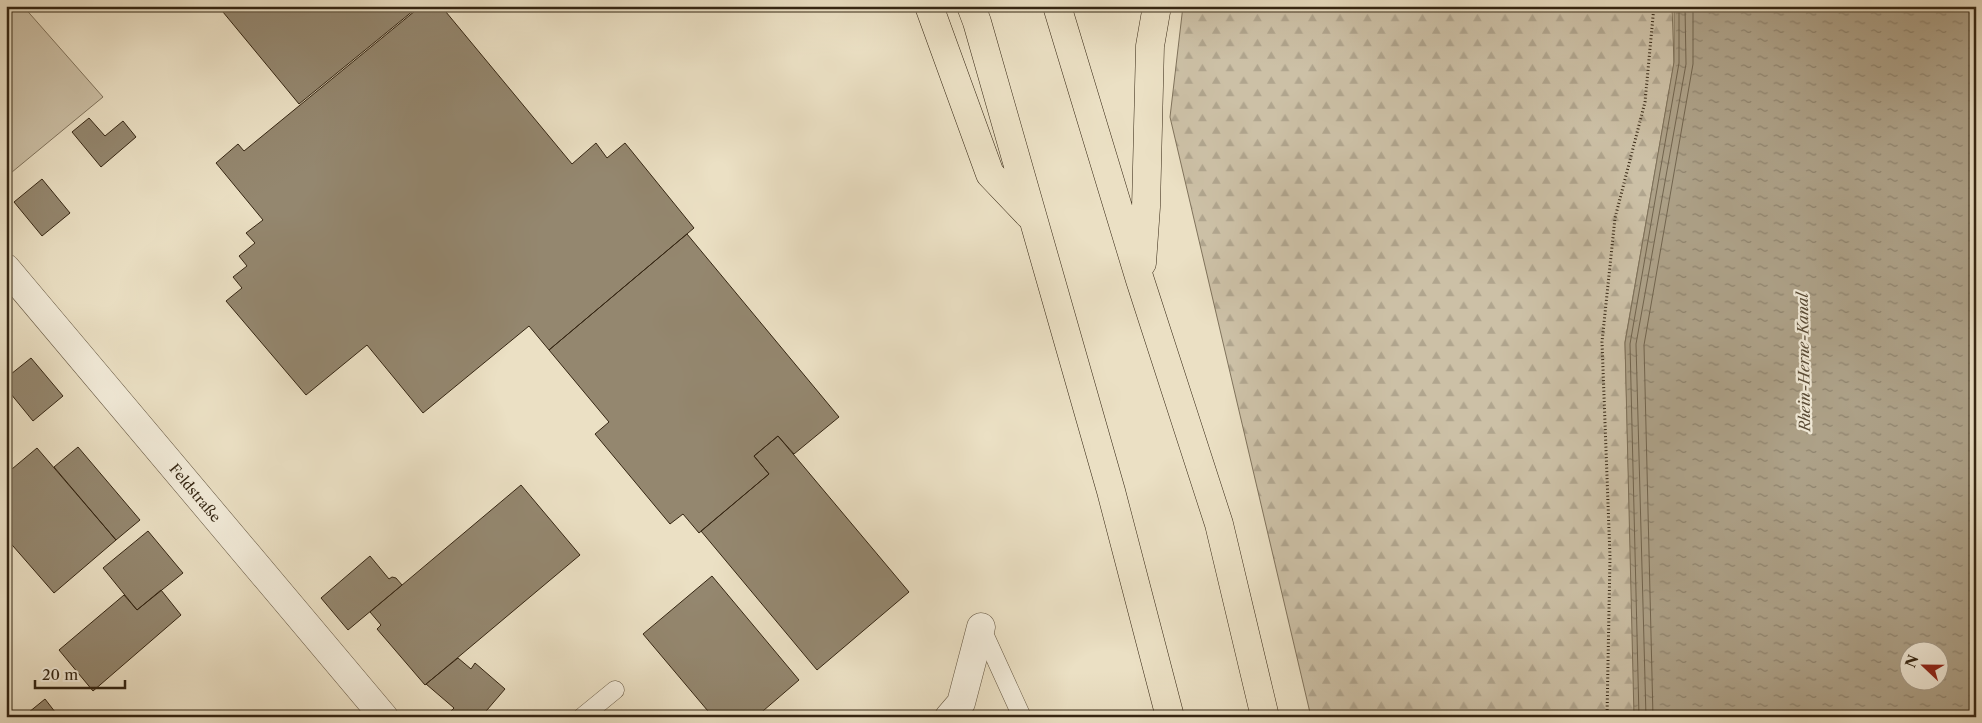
<svg xmlns="http://www.w3.org/2000/svg" width="1982" height="723" viewBox="0 0 1982 723" font-family="'Libre Caslon Text',serif">
<style>
.grass{fill:#ccc0a6;stroke:#80735c}
.forest{fill:url(#forest-firs);stroke:#80735c}
.water{fill:url(#water-ripples);stroke:#7d7059;fill-rule:evenodd}
.lines{fill:none;stroke-linecap:round;stroke-linejoin:round}
.shore{stroke:#71644e;stroke-width:1}
.building{fill:#94876f;stroke:#352613}
.lane-casing{stroke:#62543f;stroke-width:19}
.street-casing{stroke:#62543f;stroke-width:29}
.highway-casing{stroke:#352613;stroke-width:29}
.path{stroke:#352613;stroke-width:3;stroke-dasharray:1 2.5;stroke-linecap:butt}
.lane{stroke:#f2ebd9;stroke-width:18}
.street{stroke:#f2ebd9;stroke-width:28}
.highway{stroke:#ebe0c4;stroke-width:28}
.labels{text-anchor:middle;stroke-width:4.5;stroke-linejoin:round;paint-order:stroke}
.street-label{font-size:14px;fill:#352613;stroke:#f2ebd9}
.water-label{font-size:15px;font-style:italic;fill:#594b36;stroke:#f2ebd9}
</style>
<defs>
<pattern id="forest-firs" width="22" height="20" patternUnits="userSpaceOnUse" patternTransform="scale(1.25)"><rect width="22" height="20" fill="#ccc0a6"/><path d="M5 1l3.5 6h-7zM16 11l3.5 6h-7z" fill="#b0a58e"/></pattern>
<pattern id="water-ripples" width="26" height="14" patternUnits="userSpaceOnUse" patternTransform="scale(1.25)"><rect width="26" height="14" fill="#ada188"/><path d="M2 4q2-2 4 0t4 0M15 11q2-2 4 0t4 0" fill="none" stroke="#8e836e"/></pattern>
</defs>
<rect width="100%" height="100%" fill="#ebe0c4"/>
<filter id="stains"><feTurbulence type="fractalNoise" baseFrequency=".004" numOctaves="4"/><feColorMatrix values="0 0 0 0 .2 0 0 0 0 .09 0 0 0 0 .02 0 0 0 .5 -.17"/></filter>
<radialGradient id="worn" r=".72"><stop offset=".6" stop-color="#630" stop-opacity="0"/><stop offset="1" stop-color="#630" stop-opacity=".3"/></radialGradient>
<path class="grass" d="M6 6H23L103 97 6 177Z"/>
<path class="forest" d="M1183 6H1672L1674 63 1625 342 1635 717H1311L1170 117Z"/>
<path class="water" d="M1674 6H1976V717H1634L1625 343 1674 62ZM1910 650H1940V680H1910Z"/>
<g class="lines">
<path class="shore" d="M1639 717 1630 344 1679 63V6
M1646 717 1636 344 1686 64 1685 6
M1653 717 1644 345 1693 64V6"/>
</g>
<path class="building" d="M218 6H419L299 104Z
M421 6H441L572 164 596 143 607 158 625 143 694 228 549 350 529 326 423 413 367 345 306 395 226 301 242 288 233 277 247 266 239 256 255 243 246 233 263 220 216 163 238 144 244 151Z
M89 118 105 136 123 121 136 137 101 167 72 132Z
M42 179 70 213 42 236 14 202Z
M687 234 839 417 794 454 778 436 754 456 769 474 699 533 683 514 670 524 595 434 609 422 549 350Z
M31 358 63 396 33 421 6 388V378Z
M778 436 909 592 817 670 701 531 769 474 754 456Z
M78 447 140 520 116 540 54 467Z
M37 448 116 540 54 593 6 538V474Z
M521 485 580 555 425 685 377 629 381 625 370 612Z
M148 531 183 573 137 610 103 568Z
M370 556 389 579 392 577 396 578 402 585 348 630 321 598Z
M712 576 799 680 756 717H713L643 634Z
M161 590 181 615 93 691 59 650 124 595 137 610Z
M458 658 471 669 475 663 505 689 481 717H451L448 714 454 708 426 684Z
M45 699 59 717H23Z
M6 706 16 717H6Z"/>
<g class="lines">
<defs>
<path id="lane" d="M981 627 1022 717
M582 717 615 690"/>
<path id="street" d="M6 268 384 717
M949 717 961 703 981 627"/>
<path id="highway" d="M929 6 990 174 1029 215
M971 6 977 22 1111 491 1170 717
M1057 6 1140 280 1219 524 1265 717
M1142 263 1146 207 1150 46 1157 6"/>
</defs>
<use href="#lane" class="lane-casing"/>
<use href="#street" class="street-casing"/>
<use href="#highway" class="highway-casing"/>
<path class="path" d="M1607 717 1610 557 1602 342 1615 218 1645 102 1654 6"/>
<use href="#lane" class="lane"/>
<use href="#street" class="street"/>
<use href="#highway" class="highway"/>
</g>
<g class="labels">
<g class="street-label">
<text transform="translate(195 493) rotate(50)" y="5">Feldstraße</text>
</g>
<g class="water-label">
<text transform="translate(1804 362) rotate(-91)" y="5">Rhein-Herne-Kanal</text>
</g>
</g>
<rect width="1982" height="723" fill="none" stroke="#ebe0c4" stroke-width="25"/>
<rect x="8" y="8" width="1967" height="708" fill="none" stroke="#352613" stroke-width="2.5"/>
<rect x="12" y="12" width="1957" height="698" fill="none" stroke="#352613"/>
<g transform="translate(1924 666) rotate(292)"><circle r="24" fill="#f2ebd9" stroke="#a69c8a"/>
<path d="M0-4L9 19L0 12L-9 19Z" fill="#8f2418"/>
<text y="-8" font-size="14" font-weight="bold" text-anchor="middle" fill="#352613">N</text>
</g>
<path d="M35 680v8h90v-8" fill="none" stroke="#352613" stroke-width="2.5"/>
<text x="42" y="680" font-size="15" fill="#352613" stroke="#f2ebd9" stroke-width="4" paint-order="stroke">20 m</text>
<rect width="100%" height="100%" filter="url(#stains)"/>
<rect width="100%" height="100%" fill="url(#worn)"/>
</svg>
